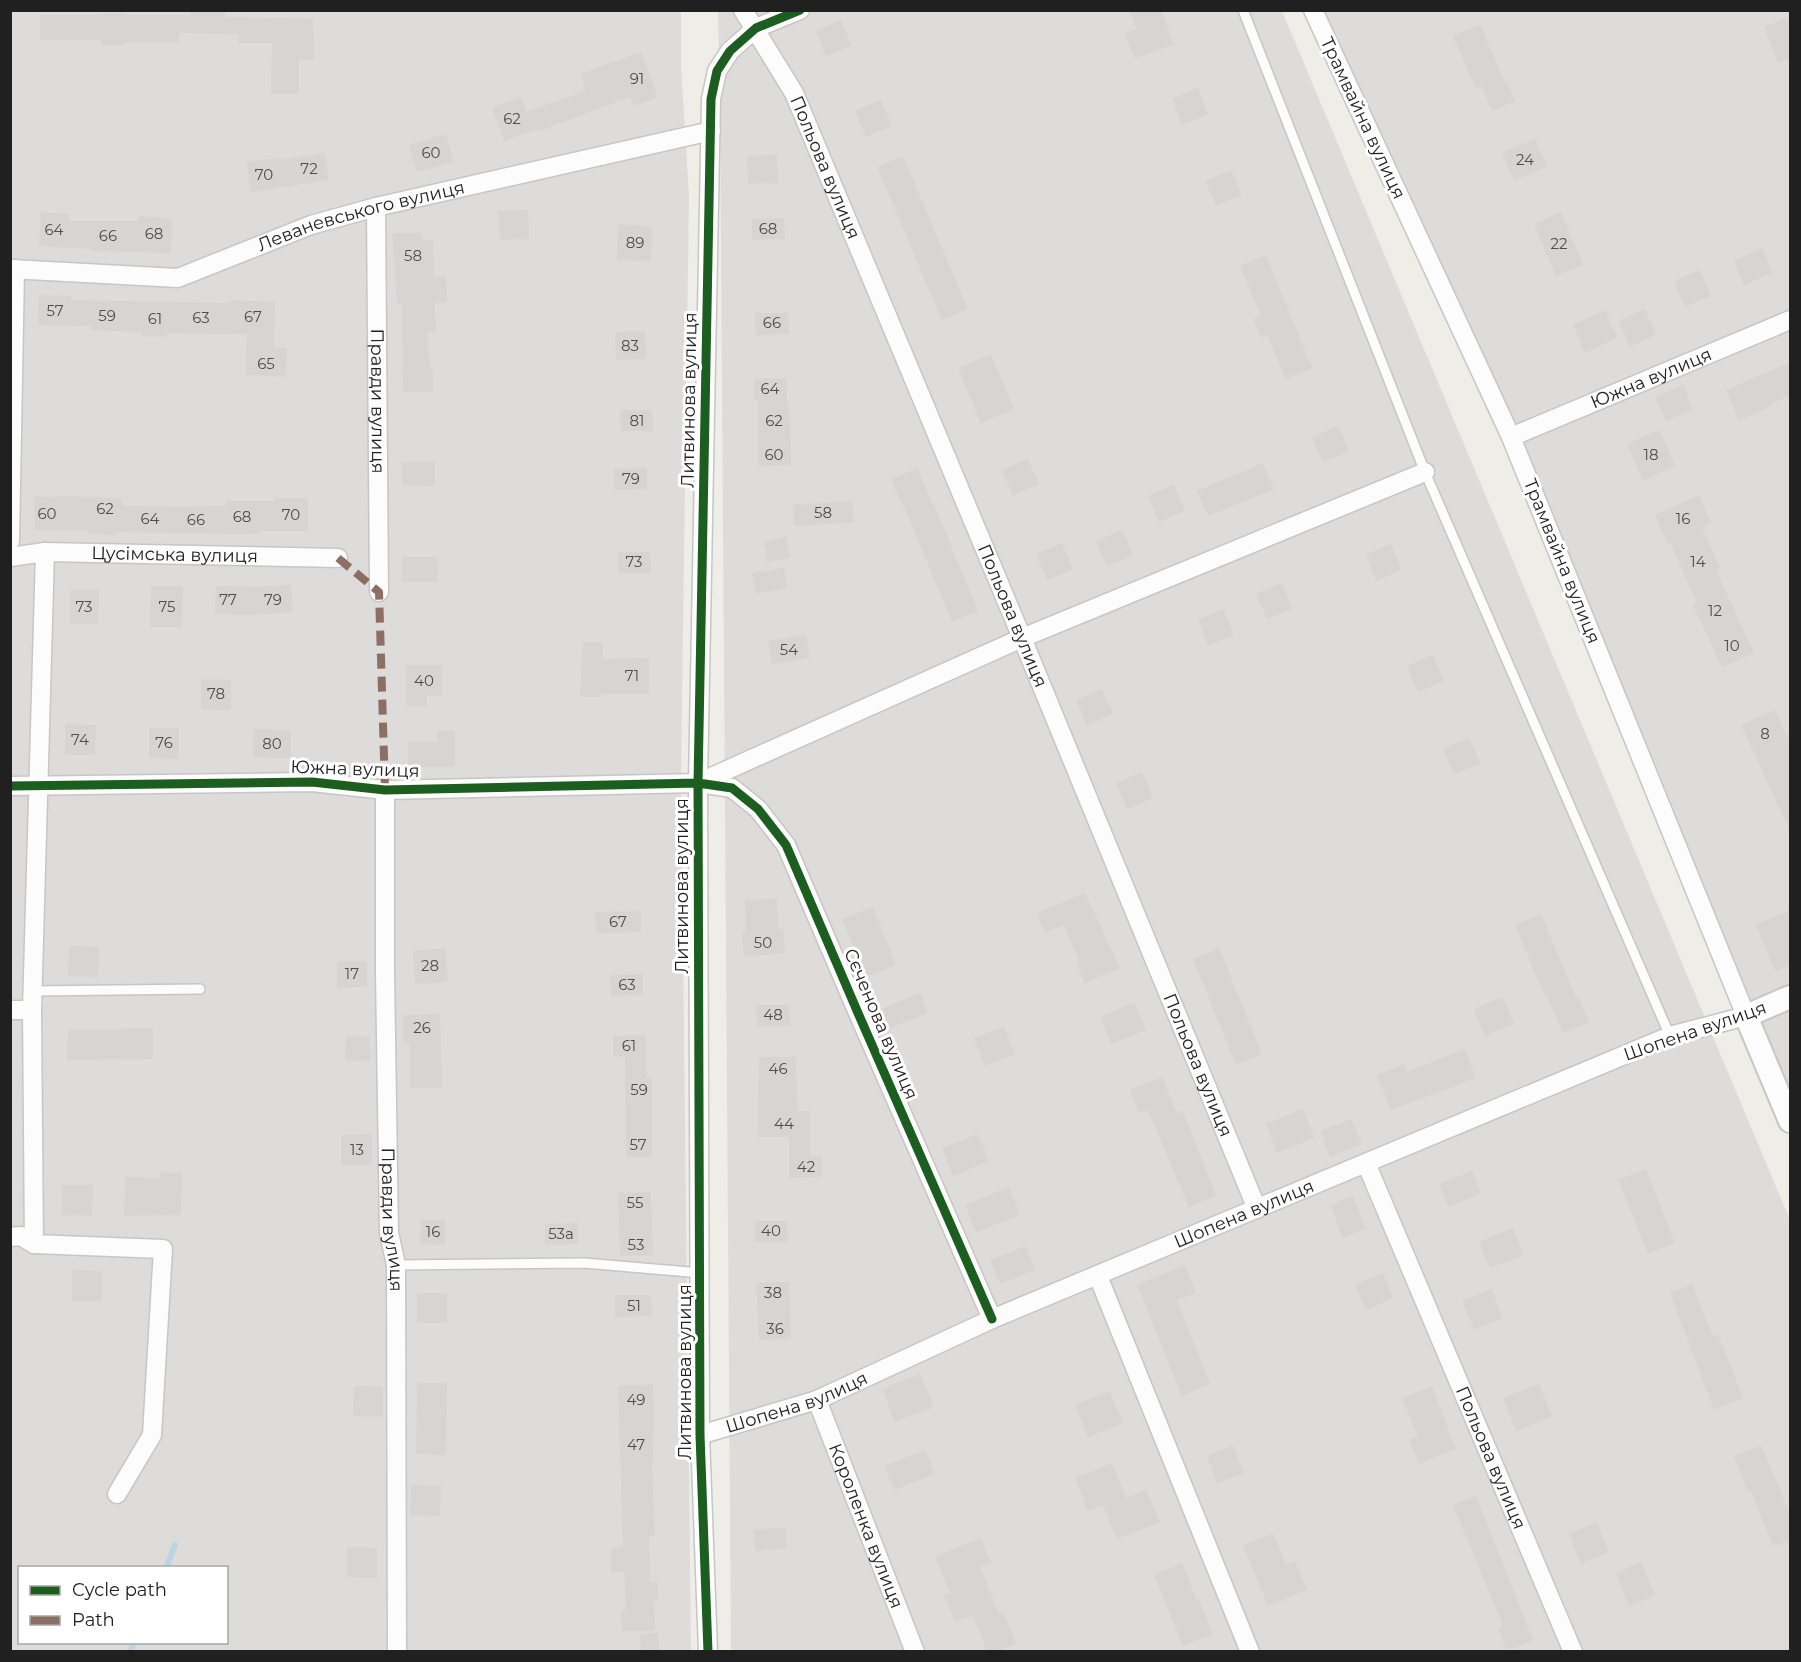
<svg xmlns="http://www.w3.org/2000/svg" width="1801" height="1662" viewBox="0 0 1801 1662" font-family="Montserrat,sans-serif">
<style>
.residential{fill:#dddcda;fill-rule:evenodd}
.lines{fill:none;stroke-linecap:round;stroke-linejoin:round}
.stream{stroke:#bad5e4;stroke-width:6}
.building{fill:#d6d5d1}
.service-casing{stroke:#c7c6c4;stroke-width:12}
.minor-casing{stroke:#c7c6c4;stroke-width:21}
.tertiary-casing{stroke:#c7c6c4;stroke-width:26}
.service{stroke:#fcfcfc;stroke-width:9}
.minor{stroke:#fcfcfc;stroke-width:18}
.tertiary{stroke:#fcfcfc;stroke-width:22}
.quiet{stroke:#8d6e63;stroke-width:8;stroke-dasharray:15 8;stroke-linecap:butt}
.cycleway-casing{stroke:#fff;stroke-width:13}
.cycleway{stroke:#1b5e20;stroke-width:9}
.labels{text-anchor:middle;stroke-width:6;stroke-linejoin:round;paint-order:stroke}
.number-label{font-size:15px;fill:#4e4d4c}
.street-label{font-size:18px;fill:#202020;stroke:#fff}
</style>
<rect width="100%" height="100%" fill="#eeede8"/>
<path class="residential" d="M11 11H681V67L689 196 681 774 691 1651 11 1652ZM20 1568H226V1642H20Z
M718 11H1282L1790 1220V1651H731L720 105Z
M1322 11H1790V1121Z"/>
<g class="lines">
<path class="stream" d="M166 1568 175 1545
M130 1652 134 1642"/>
</g>
<path class="building" d="M190 10H225V17L313 19 314 60H299V94H271L272 43H238V34L179 33V42H126L125 45H101V40H40V15H102V13L126 14V15H190Z
M1129 10H1161L1174 44 1135 59 1125 34 1137 29Z
M1791 16V58L1778 63 1764 27Z
M841 20 852 45 826 56 816 31Z
M1480 25 1505 83 1507 82 1515 101 1492 111 1482 86 1476 89 1453 36Z
M641 52 658 97 634 106 630 97 539 131 538 129 504 141 492 108 521 97 526 112 586 91 580 74Z
M1198 88 1208 114 1182 125 1172 99Z
M881 100 892 126 866 137 855 111Z
M446 134 454 162 417 172 409 145Z
M1535 139 1547 166 1515 181 1502 153Z
M325 153 329 180 250 192 247 162 278 158V160Z
M777 155 778 183 748 184 747 156Z
M903 156 968 309 942 320 877 167Z
M1231 170 1242 195 1216 206 1205 181Z
M528 210 529 239 500 240 498 211Z
M41 212 69 214V221H138V216L172 218 171 253 93 251V249L39 246Z
M1561 212 1583 265 1556 276 1534 224Z
M784 218 785 239 752 240V219Z
M618 224 652 226 651 261 617 260Z
M392 233H421L422 240H433L434 277H446L447 303H435L436 332H427L430 369H433V392H403L402 304H397Z
M1762 248 1773 273 1744 285 1734 261Z
M1266 255 1312 368 1286 379 1267 335 1261 338 1253 319 1261 315 1240 266Z
M1700 270 1711 296 1685 307 1674 281Z
M39 295 71 296V300L167 302 231 303V300L275 302 274 348H287L286 377 246 375 247 334 167 333V337L142 336V332L90 330 91 326 38 325Z
M1645 309 1656 335 1630 347 1619 321Z
M1605 310 1617 338 1585 353 1573 325Z
M755 313H788L789 334 756 335Z
M645 331 646 359 616 360 615 332Z
M991 354 1014 409 981 423 958 368Z
M1791 362V395L1770 404 1771 406 1739 421 1726 390Z
M786 378 788 410H790L791 465 758 466V400H754V379Z
M1683 385 1693 409 1666 421 1655 397Z
M620 410H652L653 431H621Z
M1338 426 1349 451 1323 462 1312 437Z
M1659 430 1675 466 1643 481 1627 444Z
M1028 459 1039 484 1013 496 1002 470Z
M402 462H435V486L402 485Z
M1263 463 1274 489 1208 516 1197 491Z
M647 468V489L614 490V469Z
M917 468 932 503 933 502 978 611 952 622 903 504 902 505 891 479Z
M1174 485 1185 511 1159 522 1148 496Z
M1699 495 1711 523 1702 528 1720 568 1716 570 1754 653 1722 667 1693 605 1697 603 1670 542 1667 543 1655 515Z
M67 496 122 498V506L180 507 226 506V501H274V498H308V531H259V534L115 532V535L88 534V530H35L34 497Z
M852 501 854 522 794 526 793 505Z
M1122 530 1133 555 1107 566 1096 541Z
M786 537 790 558 767 562 764 542Z
M1062 543 1073 569 1047 580 1036 554Z
M1391 544 1402 570 1376 581 1366 555Z
M618 552H650L651 573H618Z
M402 557H437L438 582H402Z
M784 568 787 588 756 594 752 573Z
M1282 583 1292 609 1267 619 1256 594Z
M291 585 293 612 249 615 215 614 216 586 258 587Z
M151 586H183L182 627H150Z
M70 590H99L98 624H70Z
M1223 609 1234 635 1208 646 1198 620Z
M806 635 810 658 772 664 768 641Z
M583 642H603V659L649 658V694H601V697H580Z
M1433 655 1444 681 1418 692 1407 666Z
M406 665H442V696H427V706H406Z
M201 679 231 680V710L201 709Z
M1102 689 1113 714 1087 725 1076 700Z
M1775 710 1791 745V833L1741 725Z
M65 724 96 725 95 755H65Z
M149 728H179V759L149 758Z
M254 729 291 730V758L253 757Z
M437 731H455V767H408V742H437Z
M1469 738 1480 764 1454 774 1443 749Z
M1142 772 1153 798 1127 809 1116 783Z
M1085 893 1120 968 1085 983 1077 965 1080 964 1064 925 1045 932 1037 913Z
M777 899 778 929H783L785 953 744 957 742 932H746L745 900Z
M873 907 896 965 866 977 842 919Z
M1791 910V965L1775 971 1756 925Z
M641 911V932L596 933 595 912Z
M1541 914 1576 998 1578 997 1589 1022 1563 1033 1546 994H1544L1515 925Z
M69 946 99 947 98 977 68 976Z
M445 948 448 982 415 984 413 951Z
M1219 948 1262 1054 1236 1065 1193 959Z
M337 961H367V986L337 989Z
M643 974V995L611 996 610 975Z
M920 993 928 1013 890 1028 882 1009Z
M1503 997 1514 1024 1485 1036 1474 1009Z
M1135 1002 1146 1030 1111 1044 1100 1017Z
M756 1005H789L790 1026H757Z
M440 1014 442 1088H410V1042L403 1043V1015Z
M1004 1027 1015 1054 985 1066 974 1038Z
M123 1028H153V1059L67 1060 68 1030H123Z
M646 1035V1078H652V1157H626L625 1056 613 1057V1036Z
M346 1036 370 1037V1061L345 1060Z
M1465 1049 1476 1078 1391 1110 1377 1075 1404 1064 1407 1072Z
M759 1057H796L797 1111H810V1156H822V1177L789 1178V1137H758Z
M1162 1077 1177 1113 1183 1111 1216 1196 1189 1207 1148 1110 1139 1113 1130 1090Z
M1303 1109 1314 1138 1277 1153 1266 1124Z
M1351 1119 1362 1144 1330 1157 1320 1131Z
M372 1134V1165H341V1135Z
M978 1134 989 1161 953 1176 942 1148Z
M1646 1169 1675 1243 1648 1254 1618 1180Z
M1472 1171 1481 1193 1448 1207 1439 1184Z
M161 1172 182 1173 181 1215 124 1216 125 1177 160 1178Z
M62 1185H93L92 1216 62 1215Z
M1009 1187 1020 1215 976 1232 965 1205Z
M651 1192 653 1255 620 1256 618 1193Z
M1353 1196 1366 1228 1343 1238 1330 1205Z
M421 1220H445V1245L420 1244Z
M755 1221H787L788 1242H755Z
M578 1223V1244L545 1245V1224Z
M1513 1228 1524 1255 1490 1268 1479 1242Z
M1026 1246 1035 1270 1000 1284 990 1260Z
M1185 1265 1196 1293 1177 1300 1210 1384 1182 1396 1137 1285Z
M72 1270 102 1271V1301H72Z
M1383 1273 1393 1298 1366 1310 1355 1284Z
M789 1282 791 1339 759 1340 756 1283Z
M1692 1284 1713 1336 1718 1334 1743 1398 1714 1410 1670 1293Z
M1492 1289 1503 1318 1474 1329 1462 1301Z
M417 1293H447V1323H417Z
M615 1295H651L652 1316 615 1317Z
M920 1374 934 1407 895 1422 882 1389Z
M417 1383H447L446 1455 416 1454Z
M653 1384 654 1414 653 1463H652L655 1536H649L650 1583 657 1582 658 1600H654L655 1631H622L621 1610H626L624 1572H611V1548L623 1547 618 1386Z
M1539 1384 1552 1416 1516 1431 1503 1398Z
M354 1386 383 1387V1417L353 1416Z
M1432 1386 1456 1449 1419 1464 1409 1440 1418 1436 1402 1398Z
M1110 1391 1123 1423 1088 1437 1075 1405Z
M1233 1445 1244 1473 1217 1483 1207 1456Z
M1761 1445 1791 1516V1540L1773 1546 1751 1491 1748 1492 1734 1456Z
M925 1450 935 1474 894 1490 884 1466Z
M1112 1463 1126 1498 1146 1489 1160 1522 1117 1539 1103 1505 1088 1511 1075 1478Z
M411 1485 441 1486 440 1516 410 1515Z
M1476 1496 1533 1640 1507 1651 1498 1628 1503 1625 1453 1505Z
M1597 1522 1609 1552 1581 1564 1569 1534Z
M785 1527 787 1548 755 1551 753 1530Z
M1273 1533 1286 1564 1295 1561 1307 1590 1268 1606 1243 1545Z
M981 1538 991 1563 980 1567 999 1614 1003 1612 1016 1644 998 1652H987L973 1615 955 1622 944 1595 950 1593 935 1557Z
M347 1547 377 1548V1578L347 1577Z
M1641 1562 1655 1595 1629 1606 1616 1573Z
M1182 1563 1197 1600 1199 1599 1213 1634 1183 1646 1154 1575Z
M658 1633 659 1652H641L640 1634Z"/>
<g class="lines">
<defs>
<path id="service" d="M1243 10 1425 472 1670 1036
M33 991 200 989
M396 1265 584 1263 701 1273"/>
<g id="minor">
<path id="s1" d="M743 10 794 93 1022 638 1257 1209"/>
<path id="s2" d="M376 207 379 592"/>
<path id="s3" d="M10 269 178 278 311 225 376 207 711 131"/>
<path id="s4" d="M1511 437 1790 320"/>
<path d="M10 541 15 269"/>
<path d="M45 552 32 1010 34 1244 163 1249 152 1435 117 1494"/>
<path id="s5" d="M10 557 45 552 338 558"/>
<path d="M698 783 1022 638 1425 472"/>
<path d="M10 786 312 782 385 790 698 783 732 788 758 809 786 845 858 1013 992 1319"/>
<path id="s6" d="M385 790V972L389 1233 396 1265 397 1652"/>
<path d="M10 1010H32"/>
<path id="s7" d="M1366 1163 1573 1652"/>
<path d="M10 1237 21 1236 34 1244"/>
<path d="M1098 1276 1250 1652"/>
<path id="s8" d="M817 1400 915 1652"/>
<path id="s9" d="M700 1435 817 1400 992 1319 1670 1036 1746 1016 1511 437 1313 10"/>
<path d="M708 1652 700 1435 698 783 711 99 717 71 730 51 756 28 800 10"/>
</g>
<path id="tertiary" d="M1790 997 1746 1016 1790 1121"/>
</defs>
<use href="#service" class="service-casing"/>
<use href="#minor" class="minor-casing"/>
<use href="#tertiary" class="tertiary-casing"/>
<use href="#service" class="service"/>
<use href="#minor" class="minor"/>
<use href="#tertiary" class="tertiary"/>
<path class="quiet" d="M338 558 379 592 385 790"/>
<defs>
<path id="cycleway" d="M10 786 312 782 385 790 698 783 732 788 758 809 786 845 858 1013 992 1319
M708 1652 700 1435 698 783 711 99 717 71 730 51 756 28 800 10"/>
</defs>
<use href="#cycleway" class="cycleway-casing"/>
<use href="#cycleway" class="cycleway"/>
</g>
<g class="labels">
<g class="number-label">
<text x="637" y="84">91</text>
<text x="512" y="124">62</text>
<text x="431" y="158">60</text>
<text x="1525" y="165">24</text>
<text x="309" y="174">72</text>
<text x="264" y="180">70</text>
<text x="768" y="234">68</text>
<text x="54" y="235">64</text>
<text x="154" y="239">68</text>
<text x="108" y="241">66</text>
<text x="635" y="248">89</text>
<text x="1559" y="249">22</text>
<text x="413" y="261">58</text>
<text x="55" y="316">57</text>
<text x="107" y="321">59</text>
<text x="253" y="322">67</text>
<text x="201" y="323">63</text>
<text x="155" y="324">61</text>
<text x="772" y="328">66</text>
<text x="630" y="351">83</text>
<text x="266" y="369">65</text>
<text x="770" y="394">64</text>
<text x="637" y="426">81</text>
<text x="774" y="426">62</text>
<text x="774" y="460">60</text>
<text x="1651" y="460">18</text>
<text x="631" y="484">79</text>
<text x="105" y="514">62</text>
<text x="823" y="518">58</text>
<text x="47" y="519">60</text>
<text x="291" y="520">70</text>
<text x="242" y="522">68</text>
<text x="150" y="524">64</text>
<text x="1683" y="524">16</text>
<text x="196" y="525">66</text>
<text x="634" y="567">73</text>
<text x="1698" y="567">14</text>
<text x="228" y="605">77</text>
<text x="273" y="605">79</text>
<text x="84" y="612">73</text>
<text x="167" y="612">75</text>
<text x="1715" y="616">12</text>
<text x="1732" y="651">10</text>
<text x="789" y="655">54</text>
<text x="632" y="681">71</text>
<text x="424" y="686">40</text>
<text x="216" y="699">78</text>
<text x="1765" y="739">8</text>
<text x="80" y="745">74</text>
<text x="164" y="748">76</text>
<text x="272" y="749">80</text>
<text x="618" y="927">67</text>
<text x="763" y="948">50</text>
<text x="430" y="971">28</text>
<text x="352" y="979">17</text>
<text x="627" y="990">63</text>
<text x="773" y="1020">48</text>
<text x="422" y="1033">26</text>
<text x="629" y="1051">61</text>
<text x="778" y="1074">46</text>
<text x="639" y="1095">59</text>
<text x="784" y="1129">44</text>
<text x="638" y="1150">57</text>
<text x="357" y="1155">13</text>
<text x="806" y="1172">42</text>
<text x="635" y="1208">55</text>
<text x="771" y="1236">40</text>
<text x="433" y="1237">16</text>
<text x="561" y="1239">53а</text>
<text x="636" y="1250">53</text>
<text x="773" y="1298">38</text>
<text x="634" y="1311">51</text>
<text x="775" y="1334">36</text>
<text x="636" y="1405">49</text>
<text x="636" y="1450">47</text>
</g>
<g class="street-label">
<text transform="translate(1363 118) rotate(65)" y="6">Трамвайна вулиця</text>
<text dy="6" stroke="none"><textPath href="#s1" startOffset="178">Польова вулиця</textPath></text>
<text dy="6" stroke="none"><textPath href="#s3" startOffset="362">Леваневського вулиця</textPath></text>
<text dy="6" stroke="none"><textPath href="#s4" startOffset="152">Южна вулиця</textPath></text>
<text dy="6" stroke="none"><textPath href="#s2" startOffset="194">Правди вулиця</textPath></text>
<text transform="translate(689 400) rotate(-89)" y="6">Литвинова вулиця</text>
<text dy="6" stroke="none"><textPath href="#s5" startOffset="165">Цусімська вулиця</textPath></text>
<text transform="translate(1562 561) rotate(68)" y="6">Трамвайна вулиця</text>
<text dy="6" stroke="none"><textPath href="#s1" startOffset="664">Польова вулиця</textPath></text>
<text transform="translate(355 769) rotate(2)" y="6">Южна вулиця</text>
<text transform="translate(682 886) rotate(-90)" y="6">Литвинова вулиця</text>
<text transform="translate(881 1024) rotate(67)" y="6">Сєченова вулиця</text>
<text transform="translate(1695 1031) rotate(-19)" y="6">Шопена вулиця</text>
<text dy="6" stroke="none"><textPath href="#s1" startOffset="1150">Польова вулиця</textPath></text>
<text dy="6" stroke="none"><textPath href="#s9" startOffset="588">Шопена вулиця</textPath></text>
<text dy="6" stroke="none"><textPath href="#s6" startOffset="430">Правди вулиця</textPath></text>
<text transform="translate(685 1372) rotate(-90)" y="6">Литвинова вулиця</text>
<text dy="6" stroke="none"><textPath href="#s9" startOffset="102">Шопена вулиця</textPath></text>
<text dy="6" stroke="none"><textPath href="#s7" startOffset="320">Польова вулиця</textPath></text>
<text dy="6" stroke="none"><textPath href="#s8" startOffset="135">Короленка вулиця</textPath></text>
</g>
</g>
<rect width="1801" height="1662" fill="none" stroke="#202020" stroke-width="24"/>
<rect x="18" y="1566" width="210" height="78" fill="#ffffff" stroke="#a6a6a6" stroke-width="1.5"/>
<rect x="30" y="1586" width="30" height="9" fill="#1b5e20" stroke="#a6a6a6" stroke-width="1.5"/>
<text x="72" y="1596" font-size="18" fill="#202020">Cycle path</text>
<rect x="30" y="1616" width="30" height="9" fill="#8d6e63" stroke="#a6a6a6" stroke-width="1.5"/>
<text x="72" y="1626" font-size="18" fill="#202020">Path</text>
</svg>
